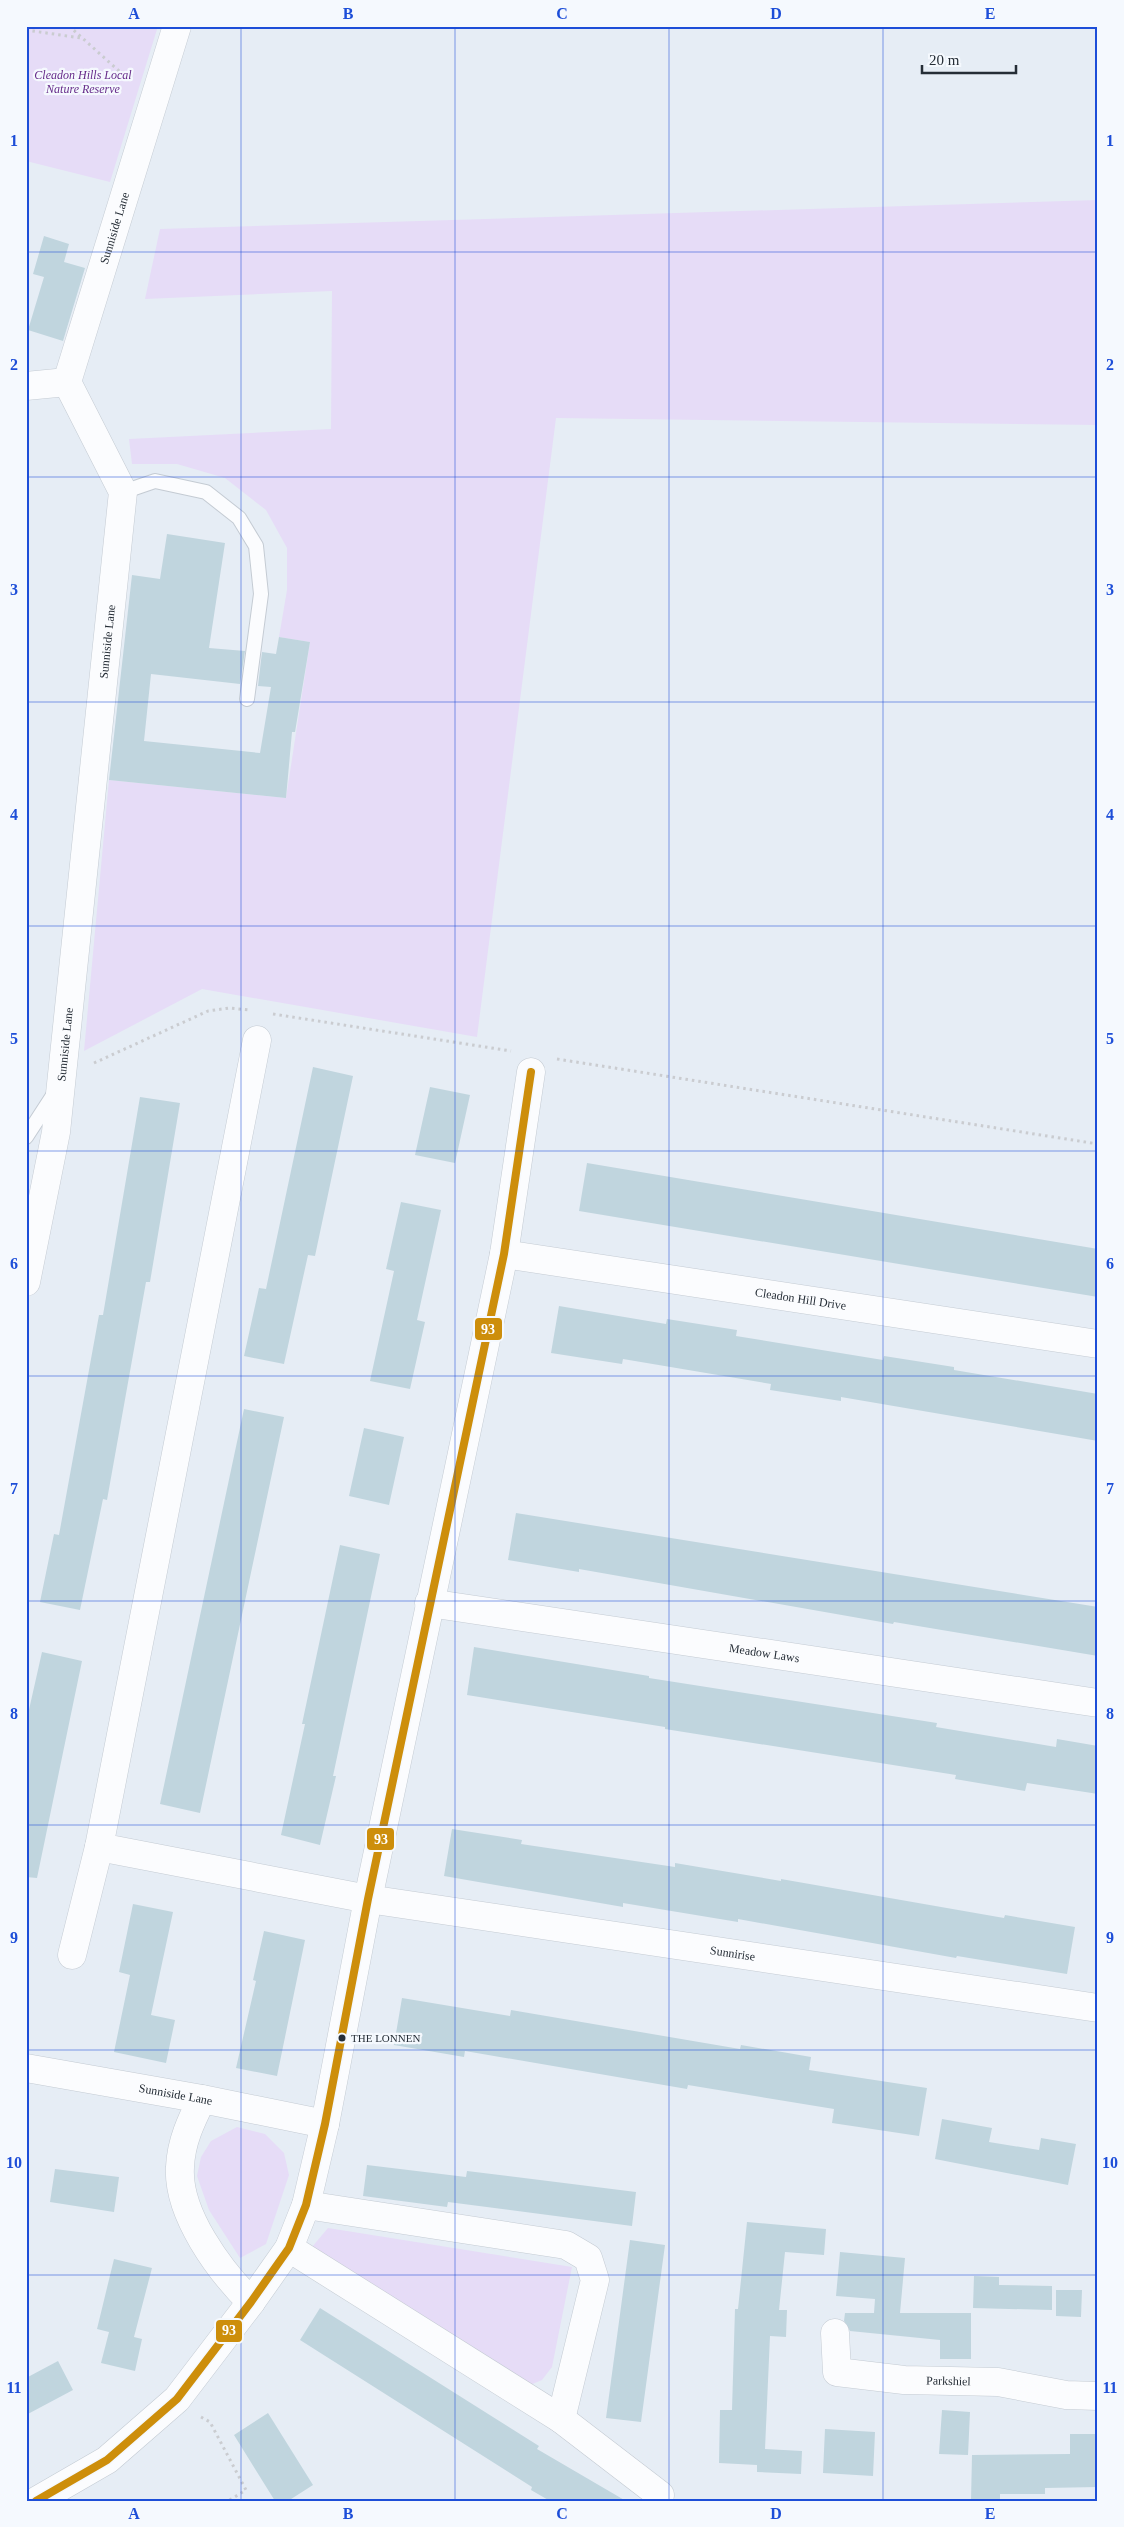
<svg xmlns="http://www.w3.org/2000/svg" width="1124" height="2527" viewBox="0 0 1124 2527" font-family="Georgia,serif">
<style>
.green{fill:#e6dcf7}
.building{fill:#c0d5de}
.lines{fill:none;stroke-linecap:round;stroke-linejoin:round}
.lane-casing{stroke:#c4cbd3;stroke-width:16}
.street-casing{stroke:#c4cbd3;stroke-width:29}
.path{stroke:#caccd0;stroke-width:3;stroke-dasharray:2.5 4;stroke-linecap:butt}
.lane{stroke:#fbfcfe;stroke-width:14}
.street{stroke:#fbfcfe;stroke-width:28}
.bus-1-casing{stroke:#f5f9fe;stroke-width:11}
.bus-1{stroke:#cd8e0b;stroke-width:8}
.grid{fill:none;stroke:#1d4ed8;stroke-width:1;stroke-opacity:0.55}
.bus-dot{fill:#252d36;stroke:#f5f9fe;stroke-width:2}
.labels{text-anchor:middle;stroke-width:4.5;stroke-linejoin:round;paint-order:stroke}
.bus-label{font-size:11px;fill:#252d36;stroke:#f5f9fe;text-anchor:start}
.park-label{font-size:12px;font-style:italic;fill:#652a89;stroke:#f5f9fe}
.street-label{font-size:12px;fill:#252d36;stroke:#f5f9fe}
.line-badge{stroke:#f5f9fe;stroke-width:2}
.badge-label{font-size:14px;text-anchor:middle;font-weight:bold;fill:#fff}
.neatline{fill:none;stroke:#1d4ed8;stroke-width:2}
.grid-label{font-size:16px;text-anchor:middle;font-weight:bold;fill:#1d4ed8}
</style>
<rect width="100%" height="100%" fill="#e6edf5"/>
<path class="green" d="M26 26H158L110 182 26 161Z
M1098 200V425L556 418 477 1037 202 989 84 1051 109 780 286 798 310 642 279 637 287 590V548L266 510 225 478 177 464H132L129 439 331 429 332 291 145 299 160 229Z
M237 2127 265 2134 284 2153 289 2175 266 2244 240 2258 209 2210 197 2176 201 2157 211 2141Z
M328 2228 572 2267 552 2367 542 2380 530 2385 312 2247Z"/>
<path class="building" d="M44 236 69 244 64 262 85 268 63 341 28 330 44 277 33 274Z
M167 534 225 543 209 648 245 651 240 684 151 674 144 741 260 753 271 687 258 686 262 652 276 654 279 637 310 642 295 732H292L286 798 109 780 132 575 160 579Z
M313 1067 353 1076 315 1256 308 1255 284 1364 244 1356 259 1288 266 1289Z
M430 1087 470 1095 455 1163 415 1155Z
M140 1097 180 1103 150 1282H146L107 1500 103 1499 80 1610 40 1602 54 1534 59 1535 99 1315H103Z
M587 1163 1098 1249V1297L579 1211Z
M401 1202 441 1210 417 1320 425 1322 410 1389 370 1381 394 1271 386 1269Z
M559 1306 666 1324 667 1319 737 1330 736 1336 883 1360 884 1356 954 1367V1370L1098 1394V1441L841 1397V1401L770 1390 771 1384 623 1359 622 1364 551 1353Z
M244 1409 284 1417 200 1813 160 1804Z
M364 1428 404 1437 389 1505 349 1496Z
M516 1513 1098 1607V1656L894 1622 893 1624 579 1569V1572L508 1560Z
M340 1545 380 1554 333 1776H336L320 1845 281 1835 305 1724H302Z
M474 1647 649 1676V1678L937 1723 936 1727 1056 1747 1057 1739 1098 1746V1794L1027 1783 1025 1791 955 1779 956 1775 665 1729V1727L467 1695Z
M42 1652 82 1661 37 1878 26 1877V1723Z
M452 1829 522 1840 521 1844 675 1867V1863L781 1881V1879L1004 1918 1005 1915 1075 1927 1067 1974 957 1956 956 1958 738 1919V1922L623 1903V1907L444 1876Z
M133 1904 173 1912 151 2015 175 2020 166 2063 114 2052 130 1975 119 1972Z
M264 1931 305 1940 277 2076 236 2068 256 1981 253 1980Z
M402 1998 510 2016 511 2010 740 2049 741 2045 811 2057 809 2070 927 2088 919 2136 832 2123 834 2109 688 2085 687 2089 465 2051 464 2057 394 2045Z
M942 2119 992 2128 989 2142 1039 2150 1041 2138 1076 2144 1068 2185 935 2159Z
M367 2165 466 2177 467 2171 636 2192 632 2226 448 2202 447 2207 363 2196Z
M55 2169 119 2177 114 2212 50 2202Z
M747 2222 826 2229 824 2255 785 2252 779 2310H787L786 2337 770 2336 765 2449 802 2451 801 2474 757 2472V2465L719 2463 720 2410H732L735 2309H738Z
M630 2240 665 2245 641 2422 606 2418Z
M840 2252 905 2258 900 2313H971V2359H940V2340L850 2331 844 2321 845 2313H874L875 2299 836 2296Z
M114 2259 152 2268 134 2337 142 2339 135 2371 101 2363 109 2332 97 2329Z
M974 2276 999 2277V2285L1052 2286V2310L973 2308Z
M1056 2290H1082L1081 2317 1056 2316Z
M320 2308 539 2446 537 2449 626 2501H550L531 2490 532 2487 300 2340Z
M58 2361 73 2390 26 2415V2378Z
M942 2410 970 2412 968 2455 939 2454Z
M268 2413 313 2485 288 2501H275L234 2435Z
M825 2429 875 2432 873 2476 823 2473Z
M1070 2434H1098V2487L1045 2488V2494H1000V2501H971L972 2455 1070 2454Z"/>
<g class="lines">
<defs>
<path id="lane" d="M123 492 155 481 206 492 239 518 256 546 261 594 247 699
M26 1137 54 1094"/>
<g id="street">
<path d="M26 386 67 382"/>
<path id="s1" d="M257 1040 99 1847 368 1899 1098 2008"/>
<path id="s2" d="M504 1254 1098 1344"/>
<path id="s3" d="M26 1282 56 1132 123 492 67 382 177 26"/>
<path id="s4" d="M429 1603 1098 1703"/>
<path d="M72 1955 99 1847"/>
<path id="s5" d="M26 2068 202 2099 325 2124"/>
<path d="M202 2099C191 2121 181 2142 180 2167 177 2214 220 2271 251 2302"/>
<path d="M289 2248 561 2419 595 2280 588 2258 566 2245 306 2205"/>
<path id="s6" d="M835 2333 837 2372 904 2380 998 2382 1066 2395 1098 2396"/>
<path d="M561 2419 660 2495"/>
<path d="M36 2501 107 2460 177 2399 251 2302 289 2248 306 2205 325 2124 368 1899 504 1254 531 1072"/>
</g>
</defs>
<use href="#lane" class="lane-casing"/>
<use href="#street" class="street-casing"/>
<path class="path" d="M69 26 129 80
M26 30 81 38
M273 1014 511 1051
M557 1059 1098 1144
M94 1063 208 1011 229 1008 249 1010
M201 2417 210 2422 246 2490 228 2501"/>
<use href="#lane" class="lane"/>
<use href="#street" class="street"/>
<defs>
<path id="bus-1" d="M36 2501 107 2460 177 2399 251 2302 289 2248 306 2205 325 2124 368 1899 504 1254 531 1072"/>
</defs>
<use href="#bus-1" class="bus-1-casing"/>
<use href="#bus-1" class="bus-1"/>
</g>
<path class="grid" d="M241 26V2501M455 26V2501M669 26V2501M883 26V2501M26 252H1098M26 477H1098M26 702H1098M26 926H1098M26 1151H1098M26 1376H1098M26 1601H1098M26 1825H1098M26 2050H1098M26 2275H1098"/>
<circle class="bus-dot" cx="342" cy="2038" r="4.5"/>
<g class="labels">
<g class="bus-label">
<text x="351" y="2042">THE LONNEN</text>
</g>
<g class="park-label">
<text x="83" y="79">Cleadon Hills Local<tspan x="83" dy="14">Nature Reserve</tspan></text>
</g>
<g class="street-label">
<text dy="4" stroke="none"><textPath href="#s3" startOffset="1081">Sunniside Lane</textPath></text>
<text dy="4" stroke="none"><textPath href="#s3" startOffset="646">Sunniside Lane</textPath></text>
<text dy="4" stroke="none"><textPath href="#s3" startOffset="241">Sunniside Lane</textPath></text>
<text dy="4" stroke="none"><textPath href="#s2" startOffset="300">Cleadon Hill Drive</textPath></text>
<text dy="4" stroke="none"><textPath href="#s4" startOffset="339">Meadow Laws</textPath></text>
<text dy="4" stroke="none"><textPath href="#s1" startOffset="1465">Sunnirise</textPath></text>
<text dy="4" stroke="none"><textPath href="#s5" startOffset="152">Sunniside Lane</textPath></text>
<text dy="4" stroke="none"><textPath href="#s6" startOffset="151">Parkshiel</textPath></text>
</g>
</g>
<g class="line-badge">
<rect x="474" y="1317" width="29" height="24" rx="5" fill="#cd8e0b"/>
<rect x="366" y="1827" width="29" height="24" rx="5" fill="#cd8e0b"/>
<rect x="215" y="2319" width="28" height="24" rx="5" fill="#cd8e0b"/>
</g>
<g class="badge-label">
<text x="488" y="1334">93</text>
<text x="381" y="1844">93</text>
<text x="229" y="2335">93</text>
</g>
<rect width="1124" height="2527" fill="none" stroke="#f5f9fe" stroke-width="55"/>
<path d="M922 65v8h94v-8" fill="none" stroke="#252d36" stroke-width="2.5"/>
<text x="929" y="65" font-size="15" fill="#252d36" stroke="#f5f9fe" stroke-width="4" paint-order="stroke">20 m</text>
<rect x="28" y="28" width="1068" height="2472" class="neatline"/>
<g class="grid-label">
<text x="134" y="19">A</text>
<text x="348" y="19">B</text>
<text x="562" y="19">C</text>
<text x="776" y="19">D</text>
<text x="990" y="19">E</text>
<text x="14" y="146">1</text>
<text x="1110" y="146">1</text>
<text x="14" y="370">2</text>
<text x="1110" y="370">2</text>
<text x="14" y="595">3</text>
<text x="1110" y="595">3</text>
<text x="14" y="820">4</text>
<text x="1110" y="820">4</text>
<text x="14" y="1044">5</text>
<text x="1110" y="1044">5</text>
<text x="14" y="1269">6</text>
<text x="1110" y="1269">6</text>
<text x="14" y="1494">7</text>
<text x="1110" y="1494">7</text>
<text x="14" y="1719">8</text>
<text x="1110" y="1719">8</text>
<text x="14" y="1943">9</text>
<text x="1110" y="1943">9</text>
<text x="14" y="2168">10</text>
<text x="1110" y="2168">10</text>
<text x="14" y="2393">11</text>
<text x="1110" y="2393">11</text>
<text x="134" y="2519">A</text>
<text x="348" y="2519">B</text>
<text x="562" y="2519">C</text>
<text x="776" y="2519">D</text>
<text x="990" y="2519">E</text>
</g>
</svg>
